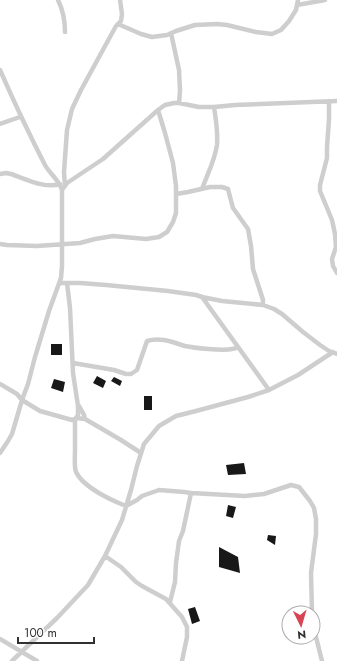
<svg xmlns="http://www.w3.org/2000/svg" width="337" height="661" viewBox="0 0 337 661" font-family="Jost,sans-serif">
<style>
.building{fill:#181818}
.lines{fill:none;stroke-linecap:round;stroke-linejoin:round}
.street{stroke:#cecece;stroke-width:4.5}
</style>
<rect width="100%" height="100%" fill="#fff"/>
<path class="building" d="M51 344H62V355H51Z
M97 376 106 381 103 388 93 383Z
M114 377 122 381 120 386 111 381Z
M54 379 65 382 63 392 51 388Z
M144 396H152V410H144Z
M244 463 246 474 228 475 226 465Z
M228 505 236 507 233 518 226 516Z
M268 535 276 536 275 545 267 540Z
M219 547 238 557 240 573 219 567Z
M195 607 200 621 192 624 188 609Z"/>
<g class="lines">
<path class="street" d="M58 0C63 10 65 21 65 32
M297 5 325 0
M118 24 141 34 152 37 167 35 176 31 195 25 217 24 227 25 256 32 272 34 281 30 289 21 296 10 298 0
M171 33 179 70 180 91 179 103
M0 70C14 102 29 134 45 165 50 174 59 180 62 190
M329 101V119L327 147V158L320 185V191L332 220 335 234 336 247 332 259 333 266 337 273
M0 124 20 117
M0 174 6 173 11 174C26 179 45 189 60 184
M65 186 64 172 67 130 72 109 81 90 116 26 121 21 122 14 120 0
M202 189C207 175 215 160 217 145 218 132 216 119 214 107
M176 194 188 192 210 187H222L228 189 229 193 233 208 248 229 251 246 253 269 263 300V305
M0 244 7 245 37 246 80 243 95 239 113 236 146 239 159 237 167 232 173 222 176 213V186L173 163 165 133 158 110
M59 283H80L106 285 168 291 196 295 202 297 222 301 263 305 274 309 282 314 303 332 320 345 329 351 337 354
M67 283 70 308 73 373 78 406V415L76 418
M202 297 269 390
M73 363 114 370 126 374H131L137 370 147 341C160 337 172 342 185 346 194 348 223 351 232 349 234 349 236 348 238 347
M0 384 17 394 22 400 40 411 72 420 75 419 76 418 85 419 121 440 141 453
M79 406 84 415 85 419
M75 419C75 430 75 440 75 450 75 457 74 466 76 472 83 487 111 500 126 506
M0 453 8 441 12 434 22 400 28 384 35 357 49 311 61 278 62 266V190L67 183 103 159 158 110 165 105 174 103H179L199 107H214L235 105 337 101
M126 506 137 500 142 496 159 490 184 492 191 493 245 496 264 494 291 485 299 487 310 501 314 508 316 519V534L311 573 312 613
M105 556 121 567 136 582 142 586 166 599 182 617 187 627V637L182 661
M170 602 175 582 176 563 179 541 183 531 191 493
M313 625 322 661
M0 639 37 661
M12 661 57 618 88 585 105 556 122 520 131 490 137 466 144 444 159 426 176 416 196 411 248 397 269 390 298 375 333 352"/>
</g>
<g transform="translate(301 625) rotate(175)"><circle r="19" fill="#ffffff" stroke="#adadad"/>
<path d="M0-3L7 15L0 10L-7 15Z" fill="#d74453"/>
<text y="-6" font-size="11" font-weight="bold" text-anchor="middle" fill="#313131">N</text>
</g>
<path d="M18 637v6h76v-6" fill="none" stroke="#313131" stroke-width="2"/>
<text x="24" y="637" font-size="12" fill="#313131" stroke="#ffffff" stroke-width="3" paint-order="stroke">100 m</text>
</svg>
